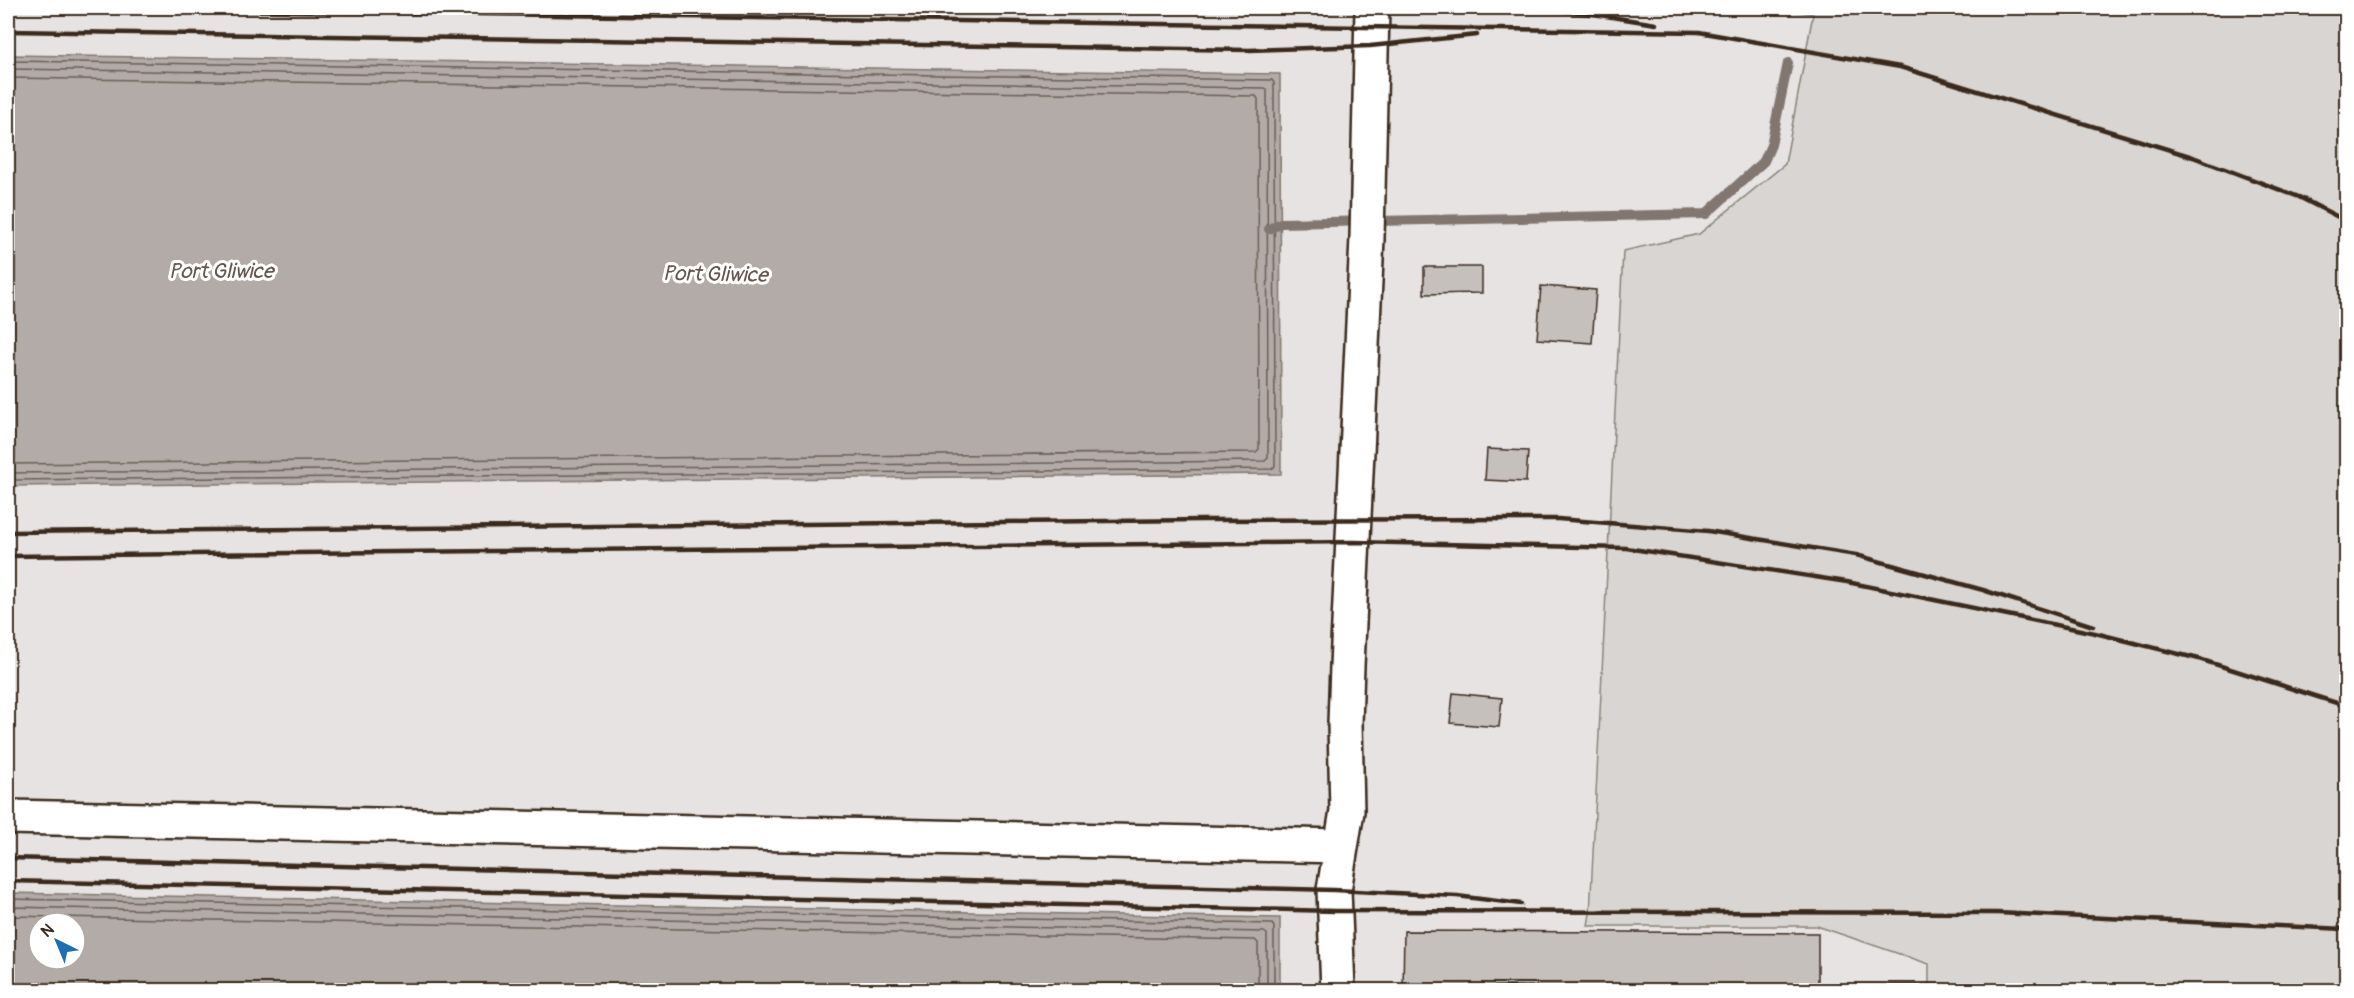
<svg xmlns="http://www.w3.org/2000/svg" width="2354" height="998" viewBox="0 0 2354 998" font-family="Pangolin,sans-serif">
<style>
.built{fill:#e6e3e2;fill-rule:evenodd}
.green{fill:#d8d5d2;stroke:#8a8078;stroke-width:1.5}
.water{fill:#b2aba7;stroke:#827770;stroke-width:1.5;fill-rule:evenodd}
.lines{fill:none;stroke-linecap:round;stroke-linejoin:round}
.shore{stroke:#6b5e55;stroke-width:1.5}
.stream{stroke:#827770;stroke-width:10}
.building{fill:#c6c0bd;stroke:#3b2a1e;stroke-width:1.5}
.minor-casing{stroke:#3b2a1e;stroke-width:38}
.minor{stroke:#fff;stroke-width:33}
.rail{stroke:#3b2a1e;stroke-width:4.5}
.labels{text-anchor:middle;stroke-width:6;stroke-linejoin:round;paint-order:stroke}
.water-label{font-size:21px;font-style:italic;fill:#65574e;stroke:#fff}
</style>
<rect width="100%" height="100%" fill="#f3f2f2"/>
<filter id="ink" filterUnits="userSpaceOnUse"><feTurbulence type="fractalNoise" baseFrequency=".0167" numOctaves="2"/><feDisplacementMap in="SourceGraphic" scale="12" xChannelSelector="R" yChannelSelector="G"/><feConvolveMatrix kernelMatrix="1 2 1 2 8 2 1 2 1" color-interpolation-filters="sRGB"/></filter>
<g filter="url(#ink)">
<path class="built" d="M8 8H1775L1814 13 1785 164 1699 234 1623 251 1588 925 1817 926 1929 964V990H8ZM39 923H75V959H39Z"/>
<path class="green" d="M1775 8H2346V990H1929V964L1817 926H1588L1590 913 1623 251 1699 234 1785 164 1813 14Z"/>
<path class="water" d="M8 55 1280 74 1281 474 8 486Z
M8 893 1280 918V990H8ZM39 923H75V959H39Z"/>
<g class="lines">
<path class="shore" d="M8 61 1272 80 1274 83 1275 466 1272 469 8 480
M8 69 1265 88 1267 90 1268 458 1265 461 8 473
M8 78 1256 96 1258 99 1259 449 1256 452 8 464
M8 899 1272 924 1274 927V990
M8 907 1264 932 1267 934V990
M8 916 1255 940 1258 943V990"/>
<path class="stream" d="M1269 229 1281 223 1706 214 1764 161 1771 145 1788 63"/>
</g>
<path class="building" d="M1424 267H1482V293L1424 294Z
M1541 286 1596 290 1592 343 1537 339Z
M1487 449 1528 451 1526 482 1485 480Z
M1453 693 1502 698 1499 727 1450 723Z
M1404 931 1818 933V990H1403Z"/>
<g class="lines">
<defs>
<path id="minor" d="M8 817 1341 846
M1338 990 1334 890 1347 811 1345 723 1347 666 1367 238 1372 8"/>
</defs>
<use href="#minor" class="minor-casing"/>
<use href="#minor" class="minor"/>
<path class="rail" d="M77 8 1699 32 1900 67 2193 157 2299 197 2346 221
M1522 8 1593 14 1656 24
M8 31 1249 50 1370 46 1477 35
M8 532 1203 520 1558 519 1708 531 1856 555 1983 590 2093 626
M8 556 1353 542 1626 548 1847 582 2095 633 2199 659 2346 706
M8 858 1334 890 1457 896 1521 904
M8 881 1335 911 1997 913 2346 929
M1425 988 1929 986 2259 990"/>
</g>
</g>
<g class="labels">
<g class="water-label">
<text x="221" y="278">Port Gliwice</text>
<text transform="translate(715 274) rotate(1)" y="7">Port Gliwice</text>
</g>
</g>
<rect width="2354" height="998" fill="none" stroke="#fff" stroke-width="30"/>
<rect x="15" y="15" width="2324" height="968" fill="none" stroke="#3b2a1e" stroke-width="2" filter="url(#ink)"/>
<g transform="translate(57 941) rotate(317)"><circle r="28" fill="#ffffff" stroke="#b1aaa5" stroke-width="1.5"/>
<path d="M0-4.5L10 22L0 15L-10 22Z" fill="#1f6fb2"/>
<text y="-9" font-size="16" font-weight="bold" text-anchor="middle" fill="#3b2a1e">N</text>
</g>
</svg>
